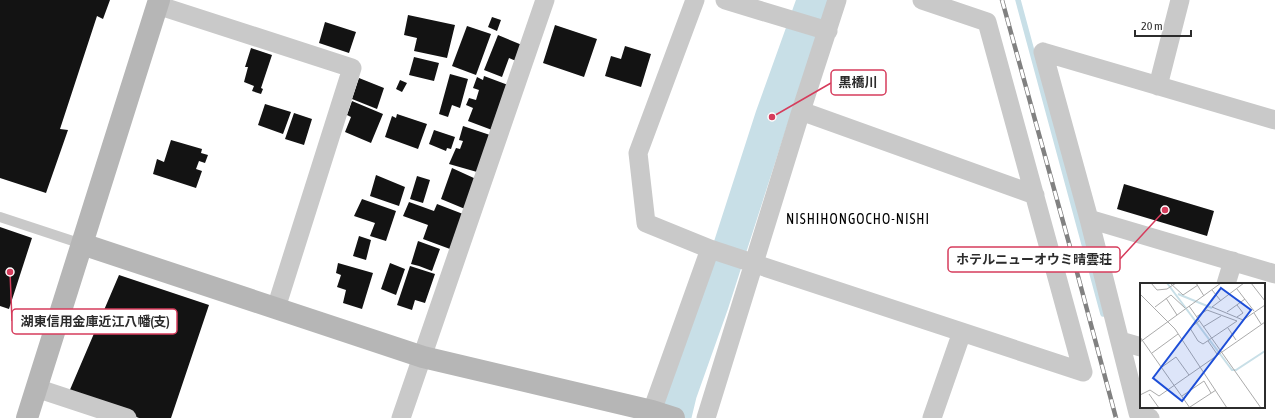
<svg xmlns="http://www.w3.org/2000/svg" width="1275" height="418" viewBox="0 0 1275 418" font-family="'Asap Condensed','Noto Sans JP',sans-serif">
<style>
.lines{fill:none;stroke-linecap:round;stroke-linejoin:round}
.stream{stroke:#c8dfe7;stroke-width:5.5}
.river{stroke:#c8dfe7;stroke-width:34}
.building{fill:#131313}
.lane{stroke:#c9c9c9;stroke-width:10}
.street{stroke:#c9c9c9;stroke-width:19}
.secondary{stroke:#b6b6b6;stroke-width:22}
.rail-casing{stroke:#818181;stroke-width:4.5}
.rail{stroke:#fff;stroke-width:3;stroke-dasharray:9;stroke-linecap:butt}
.labels{text-anchor:middle;stroke-width:4;stroke-linejoin:round;paint-order:stroke}
.quarter-label{font-size:14px;letter-spacing:1px;fill:#000;stroke:#fff}
.inset-river{fill:none;stroke:#c8dfe7;stroke-width:2}
.inset-road{fill:none;stroke:#ababab;stroke-width:1}
.view{fill:#1d4ed8;fill-opacity:0.15;stroke:#1d4ed8;stroke-width:2}
.inset-edge{fill:none;stroke:#2c2c2c;stroke-width:2}
.leader{fill:none;stroke:#d63c5c;stroke-width:1.5}
.callout-dot{fill:#d63c5c;stroke:#fff;stroke-width:1.5}
.callout{fill:#fff;stroke:#d63c5c;stroke-width:1.5}
.callout-label{font-size:13px;text-anchor:middle;font-weight:bold;fill:#2c2c2c}
</style>
<rect width="100%" height="100%" fill="#fff"/>
<g class="lines">
<path class="stream" d="M1018 0 1103 314"/>
<path class="river" d="M674 418 680 393 712 303 772 117 814 0"/>
</g>
<path class="building" d="M0 0H110L103 19 97 16 60 129 68 130 46 193 0 178Z
M408 15 455 25 447 58 414 51 417 38 404 35Z
M492 17 501 20 497 31 488 27Z
M325 22 356 32 349 53 319 43Z
M555 25 597 39 584 77 543 63Z
M467 26 491 34 476 75 452 66Z
M498 35 522 45 516 61 509 58 502 77 484 70Z
M625 46 651 54 641 87 605 76 611 56 621 59Z
M251 48 272 55 261 88 263 89 261 94 252 91 254 86 244 82 248 67H245Z
M414 57 439 63 434 81 409 75Z
M450 74 468 79 460 108 452 105 448 117 439 114Z
M484 76 508 85 492 130 468 121 473 108 466 105 469 98 476 100 479 90 473 88 477 77 483 80Z
M359 78 384 88 377 109 352 99Z
M400 80 407 83 402 92 396 89Z
M352 101 383 114 371 143 345 132 351 117 347 115Z
M265 104 291 112 283 134 258 125Z
M294 113 312 119 304 145 285 139Z
M397 114 427 124 418 149 385 137 392 116 396 118Z
M463 126 490 135 477 172 449 164 456 148 460 149 463 141 459 140Z
M434 130 455 137 451 149 447 148 446 151 429 144Z
M171 140 202 149 201 153 208 155 205 163 199 161 196 169 202 171 196 188 153 174 157 159 164 162Z
M452 168 476 179 465 209 441 199Z
M376 175 405 187 399 206 370 196Z
M417 176 430 180 423 203 410 199Z
M1124 184 1214 211 1207 236 1117 209Z
M362 199 396 211 386 241 370 236 375 223 354 216Z
M409 202 434 211 437 204 463 214 450 249 423 239 428 225 403 216Z
M0 227 32 238 9 309 0 306Z
M359 236 371 240 366 260 353 256Z
M418 241 440 249 432 271 419 266 411 264Z
M338 263 373 273 362 309 343 303 346 290 337 287 341 275 336 273Z
M390 263 405 269 396 295 381 289Z
M410 266 435 274 425 303 415 300 412 310 397 305Z
M119 275 209 305 171 418H139L69 392Z"/>
<g class="lines">
<path class="lane" d="M0 217 82 244"/>
<path class="street" d="M695 0 638 153 646 223 710 249 1083 372
M725 0 828 31
M922 0 987 22 1083 372
M157 5 352 68 276 308
M1043 52 1089 219 1138 413 1150 418
M1043 52 1275 120
M1158 86 1180 0
M801 111 1035 195
M1089 219 1275 274
M1226 284 1233 261
M1120 341 1141 347
M36 388 127 418
M652 411 710 249
M401 418 545 0
M706 418 801 111 837 0
M932 418 962 332"/>
<path class="secondary" d="M82 244 423 357 652 411 674 418
M27 418 159 0"/>
<defs>
<path id="rail" d="M1002 0 1078 276 1116 418"/>
</defs>
<use href="#rail" class="rail-casing"/>
<use href="#rail" class="rail"/>
</g>
<g class="labels">
<g class="quarter-label">
<text x="858" y="224">NISHIHONGOCHO-NISHI</text>
</g>
</g>
<g transform="translate(1140 283)">
<rect width="125" height="125" fill="#fff"/>
<path class="inset-river" d="M27 0 92 87H96L125 68M38 11 72 25"/>
<path class="inset-road" d="M11 0 17 7 27 6 36 0M30 0 43 12 58 2M56 0 64 13M111 0 125 18M97 6 114 28M72 7 81 18M0 11 35 46 87 125M26 15 37 32M49 23 121 125M15 24 31 12 45 25M72 24 103 37 125 22M72 24 104 0M87 29 105 16M114 30 121 41M56 34 67 27 97 38M97 34 103 30 97 22M59 38 50 45 58 58 63 61 97 38M63 44 81 33M88 45 96 57M0 54 50 125M68 58 77 71M0 59 81 0M12 70 38 51M22 84 36 74 49 92M9 111 19 125M0 112 10 107 19 113 125 39M42 113 64 98 71 110M50 124 76 107"/>
<path class="view" d="M81 5 111 27 42 118 13 95Z"/>
<rect width="125" height="125" class="inset-edge"/>
</g>
<path class="leader" d="M772 117L831 83M1165 210L1120 259M10 272L12 321"/>
<g class="callout-dot">
<circle cx="772" cy="117" r="4"/>
<circle cx="1165" cy="210" r="4"/>
<circle cx="10" cy="272" r="4"/>
</g>
<g class="callout">
<rect x="831" y="70" width="55" height="25" rx="4"/>
<rect x="948" y="247" width="172" height="25" rx="4"/>
<rect x="12" y="309" width="165" height="25" rx="4"/>
</g>
<g class="callout-label">
<text x="858" y="87">黒橋川</text>
<text x="1034" y="264">ホテルニューオウミ晴雲荘</text>
<text x="95" y="326">湖東信用金庫近江八幡(支)</text>
</g>
<path d="M1135 30v6h56v-6" fill="none" stroke="#2c2c2c" stroke-width="2"/>
<text x="1141" y="30" font-size="12" fill="#2c2c2c" stroke="#ffffff" stroke-width="3" paint-order="stroke">20 m</text>
</svg>
